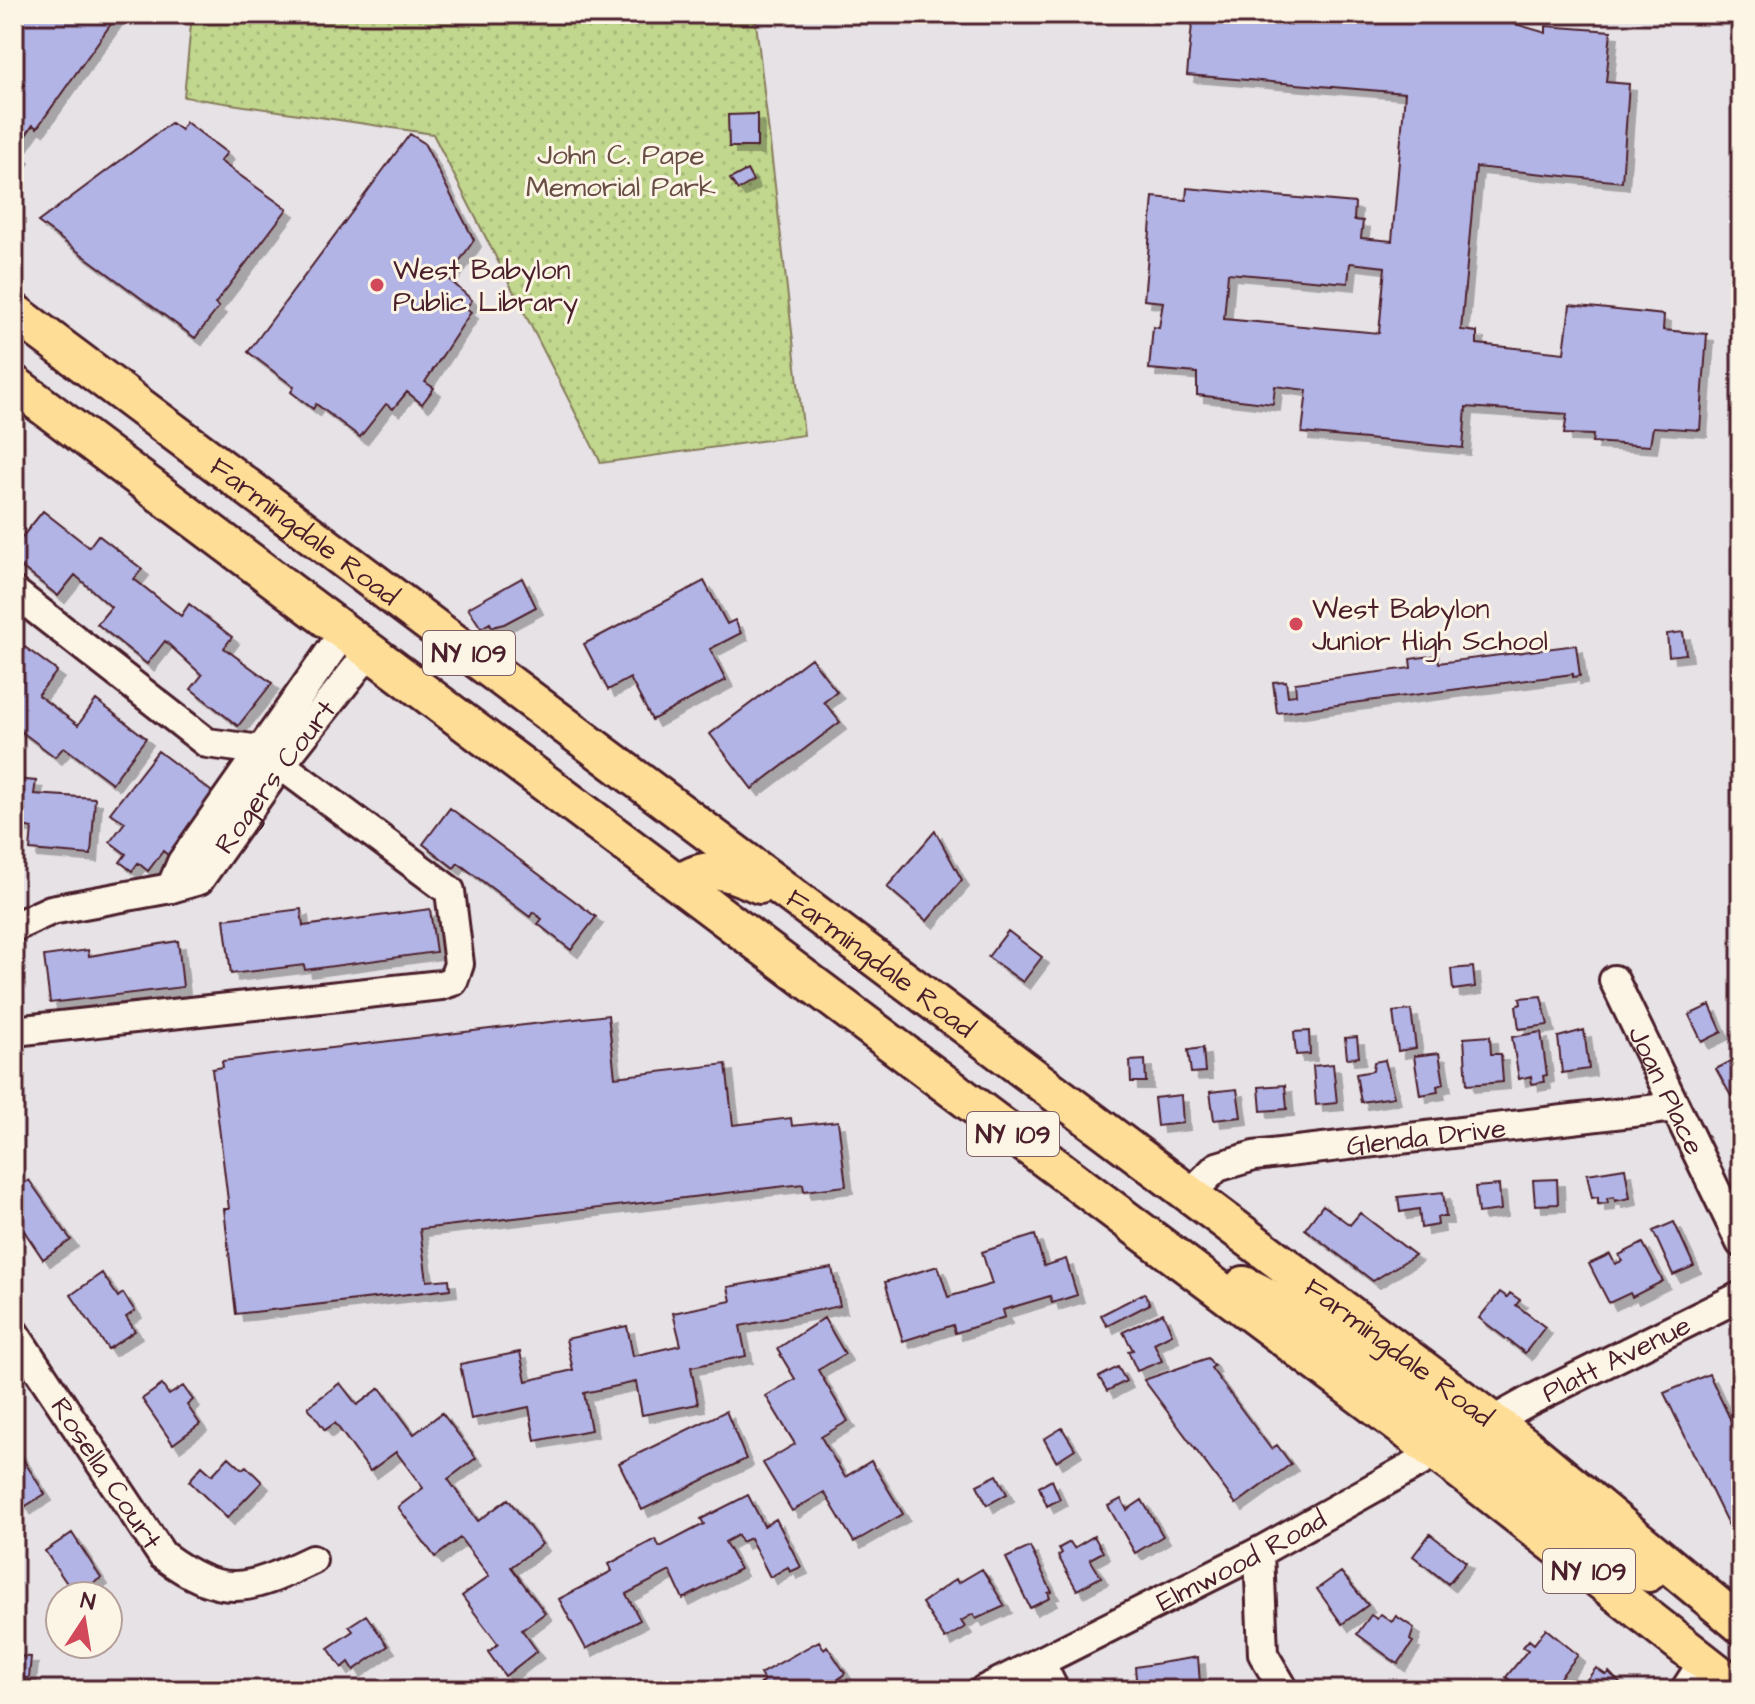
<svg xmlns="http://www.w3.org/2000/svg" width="1755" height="1704" viewBox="0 0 1755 1704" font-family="'Architects Daughter',sans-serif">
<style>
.park{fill:url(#park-dots);stroke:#867b5c;stroke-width:2}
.building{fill:#b3b4e6;stroke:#4a1f2b;stroke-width:2;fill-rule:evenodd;filter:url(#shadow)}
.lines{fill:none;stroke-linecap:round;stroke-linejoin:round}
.minor-casing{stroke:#4a1f2b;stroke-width:34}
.major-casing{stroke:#4a1f2b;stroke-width:42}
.minor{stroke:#fcf5e5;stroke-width:28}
.major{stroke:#fedd96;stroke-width:36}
.poi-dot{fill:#d1495b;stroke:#fcf5e5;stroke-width:3}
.labels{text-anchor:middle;stroke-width:6;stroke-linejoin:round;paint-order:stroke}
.shield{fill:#fcf5e5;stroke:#7f5f63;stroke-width:2}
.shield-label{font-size:26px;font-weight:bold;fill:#4a1f2b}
.park-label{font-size:28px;fill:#684d44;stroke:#fcf5e5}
.poi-label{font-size:28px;fill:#4a1f2b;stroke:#fcf5e5;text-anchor:start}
.street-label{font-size:28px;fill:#4a1f2b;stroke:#fcf5e5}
</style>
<defs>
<pattern id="park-dots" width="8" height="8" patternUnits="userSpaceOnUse" patternTransform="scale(2)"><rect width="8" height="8" fill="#c1d78d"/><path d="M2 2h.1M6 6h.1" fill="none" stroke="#a7b87a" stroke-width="1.8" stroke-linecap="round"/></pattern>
<filter id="shadow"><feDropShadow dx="7" dy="7" stdDeviation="0" flood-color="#0004"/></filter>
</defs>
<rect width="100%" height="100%" fill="#e6e2e5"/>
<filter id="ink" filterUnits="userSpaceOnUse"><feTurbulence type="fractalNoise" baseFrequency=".0125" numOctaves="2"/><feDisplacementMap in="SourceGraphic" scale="16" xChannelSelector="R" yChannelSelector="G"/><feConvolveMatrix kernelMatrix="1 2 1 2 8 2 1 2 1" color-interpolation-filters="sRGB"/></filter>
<g filter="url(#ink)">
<path class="park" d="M192 14H755L804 435 601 463 433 134 184 97Z"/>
<path class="building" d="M14 14H118L37 128 33 125 15 151 22 156 14 167Z
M1193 14H1388L1425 18V14H1482L1546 33V26L1611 31 1606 82 1629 84 1622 182 1476 167 1461 330 1477 332V344L1564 353 1570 305 1664 315 1663 330 1707 334 1700 430 1653 427 1650 446 1592 442 1593 435 1564 434 1567 414 1466 407 1463 448 1302 433 1307 390 1275 386 1273 404 1197 395V373L1149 369 1153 327 1159 328 1163 302 1144 300 1153 197 1186 200 1187 188 1355 203 1354 220 1363 221 1361 238 1392 241 1405 93 1187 75ZM1350 263 1385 267 1379 333 1224 319 1228 273 1348 283Z
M757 114V147H729L728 115Z
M186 122 227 153 220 161 287 209 215 304 219 307 195 338 38 222 171 123 181 130Z
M410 134 424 143 474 240 448 278 472 300 466 308 471 312 425 382 434 388 422 404 407 392 393 409 386 404 360 437 316 404 313 409 291 392 294 387 248 352Z
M747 170 753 181 738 190 730 179Z
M43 511 89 547 98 535 142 569 134 579 181 616 189 604 232 637 224 648 272 683 238 726 191 689 202 675 165 641 147 664 97 624 111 607 75 575 58 596 14 561V547Z
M522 578 536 607 504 624 492 627 490 623 481 628 468 608Z
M704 581 727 624 735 620 741 633 710 649 726 680 652 720 630 678 608 690 584 644Z
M1683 632 1686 654 1669 656 1667 634Z
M14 639 57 671 38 695 78 725 96 700 146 738 112 783 64 747 55 757 14 726 18 714 14 710Z
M1576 645 1580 676 1573 677V674L1277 713 1273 682 1286 681 1288 696 1296 695 1295 683 1411 668 1410 659 1438 655 1439 663Z
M811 658 837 692 824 702 840 722 752 789 710 734Z
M158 751 216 795 169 856 163 851 148 871 138 863 132 871 120 862 126 854 110 842 125 822 110 813Z
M14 779 36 781 34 794 95 798 91 855 30 850 32 828 14 824Z
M450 808 596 917 571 950 538 924 542 919 533 912 530 917 458 863 454 868 423 844Z
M935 831 962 880 927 921 887 887Z
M301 909 303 926 430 909 436 952 305 970 304 965 231 974 224 919Z
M1008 931 1042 957 1023 982 988 957Z
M178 941 183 987 50 1003 44 956 88 950 89 956Z
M1473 967 1475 987 1453 990 1451 969Z
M1541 996 1548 1025 1519 1029 1516 1006 1521 1004 1520 998Z
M1710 1005 1722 1032 1702 1042 1689 1015Z
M1411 1010 1416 1048 1398 1051 1393 1012Z
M608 1015 615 1077 726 1064 733 1125 791 1118 792 1126 838 1121 846 1186 804 1191 803 1184 420 1229 427 1281 449 1279 450 1289 236 1314 224 1209H229L212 1069 223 1067 222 1061Z
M1584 1030 1589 1069 1562 1073 1558 1037Z
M1309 1031 1310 1054 1296 1055 1294 1032Z
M1541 1032 1547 1075 1543 1076 1544 1082 1532 1084 1531 1076 1519 1079 1512 1037Z
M1490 1036 1491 1054H1501L1503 1082 1467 1085 1464 1038Z
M1357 1037 1359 1057 1347 1058 1345 1038Z
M1203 1048 1205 1072 1191 1073 1188 1050Z
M1439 1053 1444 1084 1437 1086 1438 1092 1420 1095 1414 1056Z
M1741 1056V1091L1731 1096 1716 1069Z
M1145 1060 1146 1082H1131L1130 1061Z
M1385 1060 1394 1097 1361 1102 1356 1074 1373 1071 1374 1062Z
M1333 1064 1337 1103 1316 1105 1313 1066Z
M1285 1085 1287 1109 1261 1111 1259 1087Z
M1237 1089 1241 1117 1214 1120 1210 1092Z
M1181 1095 1183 1123 1157 1126 1154 1098Z
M1625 1168 1630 1198 1615 1201 1614 1197 1607 1198 1608 1203 1598 1204V1197L1592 1198 1587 1174Z
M1557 1179 1558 1204 1535 1205 1533 1180Z
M29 1180 71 1240 43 1259 14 1216V1190Z
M1499 1185 1501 1210 1478 1213 1475 1187Z
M1443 1192 1446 1217H1437L1438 1225 1421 1228 1419 1209 1400 1212 1398 1197Z
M1323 1205 1350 1225 1360 1213 1415 1255 1373 1281 1305 1229Z
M1674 1222 1694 1266 1673 1275 1653 1231Z
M1035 1235 1044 1266 1066 1259 1077 1295 1052 1303 1050 1296 1003 1310 1005 1317 955 1333 953 1325 903 1341 885 1282 938 1266 948 1297 992 1284 982 1252Z
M1643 1243 1663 1281 1632 1297 1630 1293 1609 1303 1589 1264 1610 1254 1615 1264 1622 1261 1619 1255Z
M832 1268 840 1306 740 1326 746 1356 691 1367 698 1404 642 1415 636 1382 584 1393 591 1430 535 1441 529 1407 471 1419 460 1364 520 1352 526 1381 573 1370 566 1339 627 1326 633 1356 681 1345 673 1313 731 1301 728 1287Z
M102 1273 118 1297 123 1293 135 1311 126 1317 135 1331 108 1349 71 1295Z
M1500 1292 1507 1297 1510 1293 1520 1300 1516 1305 1545 1327 1525 1353 1479 1318Z
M1144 1293 1150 1304 1107 1326 1101 1315Z
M1163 1313 1172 1334 1154 1343 1162 1361 1137 1371 1128 1351 1133 1350 1123 1332Z
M824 1318 845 1354 818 1370 848 1421 821 1437 845 1477 871 1461 903 1514 854 1542 824 1492 792 1511 763 1463 795 1444 766 1396 795 1379 777 1349Z
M1208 1358 1214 1366 1211 1368 1271 1449 1277 1445 1291 1464 1236 1504 1144 1380Z
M1118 1367 1126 1381 1107 1391 1099 1377Z
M1709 1374 1741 1442 1738 1545 1664 1393Z
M340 1383 357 1405 380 1388 414 1434 442 1413 476 1458 448 1479 478 1521 508 1499 542 1544 511 1567 545 1613 522 1630 537 1651 505 1676 488 1652 498 1644 462 1596 489 1576 460 1538 435 1557 398 1507 423 1488 396 1452 370 1471 335 1423 325 1430 308 1407Z
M162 1385 169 1395 183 1386 193 1400 187 1405 200 1424 173 1444 142 1399Z
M726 1411 746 1459 642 1510 619 1463Z
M1062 1428 1075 1449 1056 1461 1044 1439Z
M17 1450 45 1494 24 1507 18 1497 14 1500Z
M229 1457 242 1469 246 1466 262 1482 227 1518 189 1481 202 1466 212 1475Z
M997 1475 1007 1494 987 1505 977 1485Z
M1052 1480 1060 1499 1047 1506 1039 1487Z
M748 1495 764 1526 776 1519 801 1567 790 1572 788 1567 770 1577 750 1538 741 1542 738 1535 725 1542 740 1569 683 1599 670 1571 626 1594 640 1620 586 1649 559 1599 612 1571 609 1564 655 1539 660 1547 704 1524 701 1519Z
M1121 1499 1127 1510 1142 1500 1163 1536 1135 1553 1108 1506Z
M72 1533 101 1578 72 1596H66L62 1589 68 1585 45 1551Z
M1430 1534 1466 1562 1448 1584 1413 1556Z
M1094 1536 1103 1552 1090 1559 1101 1577 1077 1590 1058 1556 1062 1553 1059 1548 1070 1542 1074 1548Z
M1030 1547 1052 1592 1048 1593 1050 1598 1030 1608 1006 1558Z
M982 1569 1005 1606 976 1619 973 1614 961 1621 965 1627 945 1639 922 1603 956 1579 958 1583Z
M1341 1572 1368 1605 1342 1624 1317 1589Z
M1381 1614 1392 1622 1396 1616 1414 1628 1410 1640 1413 1642 1398 1664 1357 1634 1371 1615 1377 1619Z
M366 1615 388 1646 354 1670 349 1662 342 1668 328 1648 353 1631 349 1626Z
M1546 1629 1578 1655 1550 1690H1522L1506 1677 1528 1650 1523 1647 1529 1640 1534 1644Z
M819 1641 824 1649 827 1646 845 1673 835 1683 825 1690H754L764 1681 760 1674Z
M14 1656 31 1657 29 1678 14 1677Z
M1198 1657 1200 1683 1178 1686V1690H1137L1135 1667Z
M1596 1668 1606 1675 1609 1672 1626 1690H1579Z"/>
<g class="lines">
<defs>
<g id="minor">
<path d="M14 592 207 743 261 750 450 891 459 964 453 981 441 985 14 1031"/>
<path d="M171 888 182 862 344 632"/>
<path id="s1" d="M14 927 51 910 171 888 199 880 281 764 370 651"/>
<path id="s2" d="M1614 980 1741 1243"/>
<path id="s3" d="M1190 1194 1217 1167 1254 1156 1675 1107"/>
<path id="s4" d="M14 1333 162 1555C223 1600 247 1591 312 1560"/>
<path d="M1259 1552 1263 1654 1283 1688"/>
<path d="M1040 1662 1054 1690"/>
<path id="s5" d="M984 1690 1259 1552 1529 1401 1741 1296"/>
<path d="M1685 1690 1704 1661"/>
</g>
<g id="major">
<path id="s6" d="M14 312 1524 1445 1741 1625"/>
<path d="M14 384 1462 1472 1740 1690"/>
<path d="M680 883C709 862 730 872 760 885"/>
<path d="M1244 1285C1325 1323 1395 1385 1465 1439 1525 1486 1585 1530 1648 1573"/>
</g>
</defs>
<use href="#minor" class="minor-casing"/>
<use href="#major" class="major-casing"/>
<use href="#minor" class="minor"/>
<use href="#major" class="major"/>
</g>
</g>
<g class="poi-dot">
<circle cx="377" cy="285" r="8"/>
<circle cx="1296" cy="624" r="8"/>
</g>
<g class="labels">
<g class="shield">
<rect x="423" y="631" width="92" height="44" rx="6"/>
<rect x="967" y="1112" width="92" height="44" rx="6"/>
<rect x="1543" y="1549" width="92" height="44" rx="6"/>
</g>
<g class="shield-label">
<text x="469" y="662">NY 109</text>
<text x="1013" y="1143">NY 109</text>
<text x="1589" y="1580">NY 109</text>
</g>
<g class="park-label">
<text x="621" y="164">John C. Pape<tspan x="621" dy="32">Memorial Park</tspan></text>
</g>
<g class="poi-label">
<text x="393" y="279">West Babylon<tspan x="393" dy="32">Public Library</tspan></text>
<text x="1312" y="618">West Babylon<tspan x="1312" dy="32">Junior High School</tspan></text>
</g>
<g class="street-label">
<text dy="10" stroke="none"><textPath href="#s6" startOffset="364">Farmingdale Road</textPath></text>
<text dy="10" stroke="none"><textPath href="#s1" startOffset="320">Rogers Court</textPath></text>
<text dy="10" stroke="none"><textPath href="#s6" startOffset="1084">Farmingdale Road</textPath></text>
<text dy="10" stroke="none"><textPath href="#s2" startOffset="122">Joan Place</textPath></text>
<text dy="10" stroke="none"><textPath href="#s3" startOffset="250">Glenda Drive</textPath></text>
<text dy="10" stroke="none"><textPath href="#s6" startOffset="1732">Farmingdale Road</textPath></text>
<text dy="10" stroke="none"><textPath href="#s5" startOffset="714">Platt Avenue</textPath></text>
<text dy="10" stroke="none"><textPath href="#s4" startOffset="168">Rosella Court</textPath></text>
<text dy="10" stroke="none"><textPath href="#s5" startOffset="288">Elmwood Road</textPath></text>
</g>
</g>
<rect width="1755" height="1704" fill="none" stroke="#fcf5e5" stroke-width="48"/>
<rect x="24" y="24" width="1707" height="1656" fill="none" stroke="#4a1f2b" stroke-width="3" filter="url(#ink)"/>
<g transform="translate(84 1620) rotate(12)"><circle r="38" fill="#fcf5e5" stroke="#b59f9b" stroke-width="2"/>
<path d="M0-6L14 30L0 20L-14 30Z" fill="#d1495b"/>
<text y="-12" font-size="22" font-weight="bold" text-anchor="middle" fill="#4a1f2b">N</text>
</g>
</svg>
